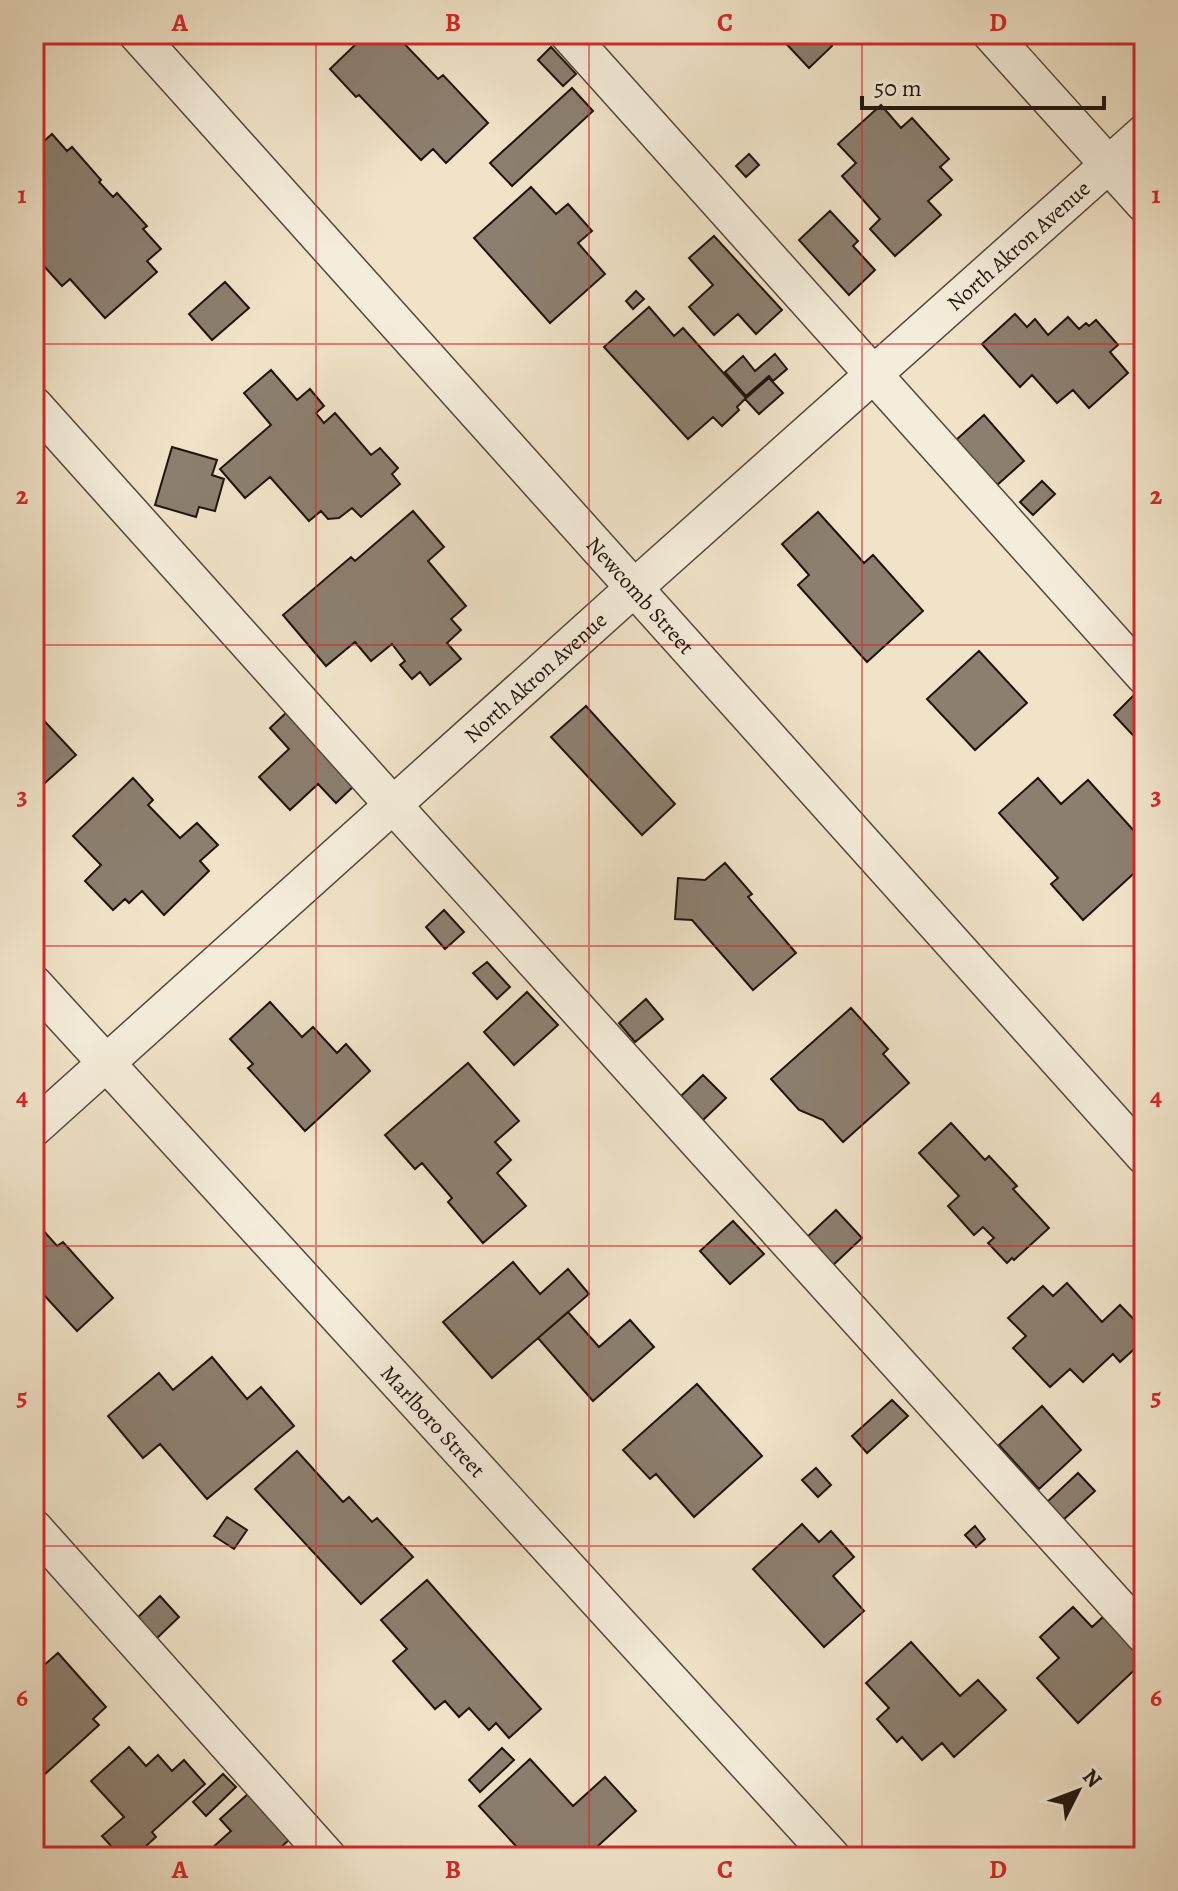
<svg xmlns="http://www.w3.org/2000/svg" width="1178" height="1891" viewBox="0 0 1178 1891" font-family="Alegreya,serif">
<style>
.building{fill:#8c7f6f;stroke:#20130e;stroke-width:2}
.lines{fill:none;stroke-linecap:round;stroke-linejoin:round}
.minor-casing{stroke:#54473c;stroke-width:39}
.minor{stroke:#f5eddb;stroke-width:36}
.grid{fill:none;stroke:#d62828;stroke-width:2;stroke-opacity:0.55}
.labels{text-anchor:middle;stroke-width:6;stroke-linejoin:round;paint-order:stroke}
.street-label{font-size:22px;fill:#20130e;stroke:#f5eddb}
.neatline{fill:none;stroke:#d62828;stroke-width:3}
.grid-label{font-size:26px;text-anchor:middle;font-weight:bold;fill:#d62828}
</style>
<rect width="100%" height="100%" fill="#f0e3c8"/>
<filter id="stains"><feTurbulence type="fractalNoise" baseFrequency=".0025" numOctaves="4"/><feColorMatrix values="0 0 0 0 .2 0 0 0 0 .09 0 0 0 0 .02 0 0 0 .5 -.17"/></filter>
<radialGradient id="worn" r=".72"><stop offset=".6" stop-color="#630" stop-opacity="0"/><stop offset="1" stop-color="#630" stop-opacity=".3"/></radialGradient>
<path class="building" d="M351 34H395L438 79 443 75 488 123 446 163 433 149 421 160 359 95 356 97 330 69 357 43 349 36Z
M758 34H821L832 46 809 68 778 35 768 44Z
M551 47 576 74 563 86 538 60Z
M572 88 593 111 512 186 490 163Z
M881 105 901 128 912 118 949 159 940 167 952 180 928 201 941 215 895 256 870 229 880 219 842 176 856 163 838 144Z
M52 134 67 151 72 147 101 180 99 182 113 197 117 193 147 226 143 229 161 249 147 261 157 272 105 318 70 279 62 286 34 255V150Z
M749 154 759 165 746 177 736 166Z
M531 187 556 214 568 204 592 231 578 243 605 274 550 323 474 238Z
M830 211 858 241 853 246 875 270 849 295 799 240Z
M714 236 782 310 756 334 738 314 714 335 689 307 713 285 689 258Z
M225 282 249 308 212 340 189 314Z
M636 291 644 299 633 309 626 301Z
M649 307 674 336 683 328 746 398 737 407 739 410 722 426 713 417 688 439 604 347Z
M1015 314 1027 327 1035 319 1048 335 1068 317 1079 329 1086 323 1089 326 1096 320 1118 345 1110 352 1128 373 1089 408 1073 390 1057 403 1032 375 1020 387 982 344Z
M775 354 787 369 773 381 769 376 746 396 725 372 743 356 755 371Z
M271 370 297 400 310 389 324 406 316 413 324 423 335 413 371 455 380 448 398 468 392 474 400 484 361 517 352 508 339 518 328 519 321 511 309 521 270 477 245 498 220 469 271 425 244 393Z
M769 378 783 393 759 414 745 399Z
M984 415 1024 461 996 486 956 440Z
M172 447 217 460 212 475 224 479 215 511 199 507 196 517 155 505Z
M1042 481 1055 494 1033 515 1020 502Z
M413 511 444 547 428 561 466 606 451 619 461 630 447 643 461 659 430 685 420 672 412 679 400 665 405 661 392 644 371 661 355 642 326 666 283 615 351 557 355 561Z
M818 512 864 563 873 555 923 611 867 662 798 585 809 575 782 544Z
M979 651 1027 703 975 750 927 699Z
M1134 695 1144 706V747L1114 715Z
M586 706 675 804 642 835 551 737Z
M34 710 76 755 37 790 34 787Z
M288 711 356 784 336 803 318 784 290 810 259 777 289 749 270 728Z
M133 778 153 800 148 805 180 838 197 823 218 845 200 861 209 871 164 915 142 891 129 903 125 899 113 910 85 881 101 865 73 836Z
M1038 778 1061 804 1088 780 1144 842V864L1083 920 1051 884 1058 878 999 813Z
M725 863 752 894 748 897 796 953 753 990 692 920 675 919 678 878 705 880Z
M444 910 464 932 445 949 426 927Z
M487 962 510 987 497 999 473 973Z
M527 992 558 1025 514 1065 484 1032Z
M646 999 663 1019 635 1042 619 1023Z
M270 1002 302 1037 313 1027 337 1053 346 1044 370 1071 305 1131 248 1068 253 1064 230 1039Z
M851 1008 888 1049 883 1054 909 1083 843 1142 823 1120 799 1110 771 1079Z
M468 1063 519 1121 495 1142 511 1160 497 1173 526 1206 483 1243 448 1202 452 1198 422 1163 415 1169 385 1135Z
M703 1075 726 1098 703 1120 681 1096Z
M951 1123 985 1160 989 1156 1017 1186 1013 1189 1049 1228 1014 1260 1012 1258 1007 1263 988 1243 994 1238 983 1227 974 1235 948 1206 959 1196 919 1153Z
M836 1210 862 1238 831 1267 805 1239Z
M34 1220 57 1246 63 1242 113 1298 77 1331 34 1284Z
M733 1221 764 1254 730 1284 700 1251Z
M513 1262 540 1294 568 1269 589 1294 492 1378 443 1322Z
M1067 1283 1102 1322 1120 1305 1144 1330V1340L1120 1362 1113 1354 1083 1382 1070 1369 1050 1387 1013 1348 1026 1336 1008 1318 1043 1286 1053 1296Z
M568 1312 599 1347 630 1320 654 1347 593 1401 538 1338Z
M212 1357 247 1399 261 1387 294 1426 207 1499 160 1444 143 1458 108 1416 159 1373 173 1390Z
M697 1384 762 1456 694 1517 656 1474 650 1479 623 1450Z
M892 1400 908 1416 867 1453 852 1436Z
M1042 1406 1081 1450 1039 1489 999 1445Z
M297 1451 343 1502 349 1497 372 1522 377 1518 413 1557 361 1604 255 1489Z
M816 1468 831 1485 818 1497 802 1480Z
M1078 1473 1095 1491 1062 1521 1046 1503Z
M227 1517 247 1530 234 1549 214 1536Z
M802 1524 819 1542 831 1531 854 1557 833 1576 864 1611 824 1647 753 1569Z
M975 1526 985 1539 976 1547 965 1535Z
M427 1580 541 1709 509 1738 496 1723 489 1730 469 1708 459 1717 445 1701 435 1709 393 1661 407 1649 381 1620Z
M160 1596 179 1617 155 1640 136 1619Z
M1073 1607 1092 1627 1103 1617 1144 1661 1078 1723 1037 1678 1059 1658 1040 1637Z
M911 1642 960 1696 978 1680 1006 1710 954 1757 942 1743 922 1760 902 1737 897 1742 877 1719 889 1708 866 1683Z
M58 1653 106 1707 93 1719 99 1725 45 1774 34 1762V1674Z
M129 1747 146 1766 158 1755 172 1771 184 1760 205 1784 152 1832 156 1837 134 1857H121L102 1836 124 1817 91 1781Z
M502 1748 514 1760 480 1792 469 1780Z
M530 1759 573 1806 605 1777 636 1811 586 1857H526L479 1806Z
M223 1774 236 1787 206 1816 193 1802Z
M248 1794 289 1840 270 1857H259L255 1852 250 1857H202L231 1831 220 1819Z
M400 1847 409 1857H388Z"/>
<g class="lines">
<defs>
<g id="minor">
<path id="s1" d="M137 34 1144 1156"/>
<path d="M568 34 1144 676"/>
<path d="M991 34 1144 204"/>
<path d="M34 405 393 805 1144 1635"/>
<path id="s2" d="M34 984 832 1857"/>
<path id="s3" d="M34 1128 634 588 1144 133"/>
<path d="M34 1528 328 1857"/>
</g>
</defs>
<use href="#minor" class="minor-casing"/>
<use href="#minor" class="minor"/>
</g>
<path class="grid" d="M316 34V1857M589 34V1857M862 34V1857M34 344H1144M34 645H1144M34 946H1144M34 1246H1144M34 1546H1144"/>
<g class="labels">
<g class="street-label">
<text dy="8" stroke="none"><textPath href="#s3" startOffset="1322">North Akron Avenue</textPath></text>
<text dy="8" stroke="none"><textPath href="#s1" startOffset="754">Newcomb Street</textPath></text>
<text dy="8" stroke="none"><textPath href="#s3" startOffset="674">North Akron Avenue</textPath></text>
<text dy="8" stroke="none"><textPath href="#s2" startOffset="592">Marlboro Street</textPath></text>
</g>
</g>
<rect width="1178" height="1891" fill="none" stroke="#f0e3c8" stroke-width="88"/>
<g transform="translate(1078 1791) rotate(48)" stroke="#f5eddb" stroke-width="6" paint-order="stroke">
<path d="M0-6L14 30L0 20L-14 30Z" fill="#20130e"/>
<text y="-12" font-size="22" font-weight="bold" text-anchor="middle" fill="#20130e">N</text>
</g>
<path d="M862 96v12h242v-12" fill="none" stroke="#20130e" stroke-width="4"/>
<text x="874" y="96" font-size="24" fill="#20130e" stroke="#f5eddb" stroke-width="6" paint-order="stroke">50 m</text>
<rect x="44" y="44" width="1090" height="1803" class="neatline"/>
<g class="grid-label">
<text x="180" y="31">A</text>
<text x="453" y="31">B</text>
<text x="725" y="31">C</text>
<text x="998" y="31">D</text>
<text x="22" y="203">1</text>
<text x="1156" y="203">1</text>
<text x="22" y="504">2</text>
<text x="1156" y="504">2</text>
<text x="22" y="804">3</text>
<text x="1156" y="804">3</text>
<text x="22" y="1105">4</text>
<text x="1156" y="1105">4</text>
<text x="22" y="1405">5</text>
<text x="1156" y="1405">5</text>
<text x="22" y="1706">6</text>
<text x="1156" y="1706">6</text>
<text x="180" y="1878">A</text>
<text x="453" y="1878">B</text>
<text x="725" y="1878">C</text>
<text x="998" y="1878">D</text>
</g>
<rect width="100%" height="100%" filter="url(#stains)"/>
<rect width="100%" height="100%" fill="url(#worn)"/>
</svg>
